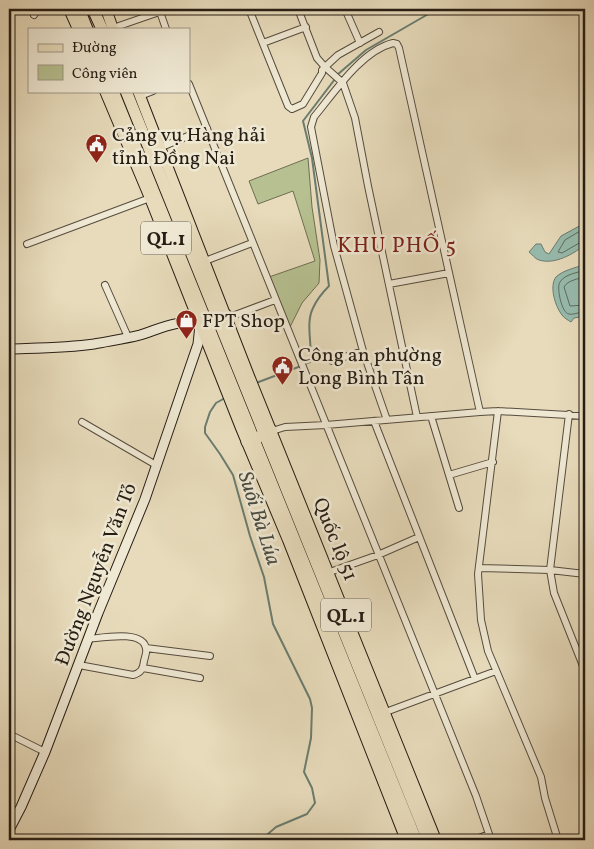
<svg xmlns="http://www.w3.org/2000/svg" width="594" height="849" viewBox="0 0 594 849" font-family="Vollkorn,serif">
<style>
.green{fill:#b6c090;stroke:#6e6e52}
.water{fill:#97bbad;stroke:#6a7c70}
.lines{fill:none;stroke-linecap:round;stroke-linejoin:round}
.shore{stroke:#5e6c60;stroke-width:1}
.stream{stroke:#6a7c70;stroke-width:2}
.street-casing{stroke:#564c3e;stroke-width:8}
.secondary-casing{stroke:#261d14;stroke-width:11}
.primary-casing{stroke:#261d14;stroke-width:12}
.highway-casing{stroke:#261d14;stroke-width:13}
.street{stroke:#efe8d3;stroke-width:6}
.secondary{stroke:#efe8d3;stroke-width:9}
.primary{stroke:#e7dbbb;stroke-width:10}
.highway{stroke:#e7dbbb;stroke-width:11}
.labels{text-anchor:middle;stroke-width:5;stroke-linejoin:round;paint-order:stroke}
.shield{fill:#efe8d3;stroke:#625a4d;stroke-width:1}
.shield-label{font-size:19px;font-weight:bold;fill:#261d14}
.poi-label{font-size:20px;fill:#261d14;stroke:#efe8d3;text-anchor:start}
.street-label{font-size:20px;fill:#261d14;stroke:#efe8d3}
.water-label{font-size:21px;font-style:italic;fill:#484c42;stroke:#efe8d3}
.quarter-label{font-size:22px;letter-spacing:1px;fill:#7a1f14;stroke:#efe8d3}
</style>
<rect width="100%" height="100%" fill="#e7dbbb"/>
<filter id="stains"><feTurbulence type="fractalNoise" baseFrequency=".004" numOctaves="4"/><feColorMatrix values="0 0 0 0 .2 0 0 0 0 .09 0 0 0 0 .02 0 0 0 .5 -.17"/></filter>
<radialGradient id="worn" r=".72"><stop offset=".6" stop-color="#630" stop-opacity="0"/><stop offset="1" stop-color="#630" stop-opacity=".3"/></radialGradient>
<path class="green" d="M308 158 312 207 320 260 319 283 302 303 289 329 269 277 315 261 293 191 258 204 249 181Z"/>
<path class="water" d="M585 223V245C573 254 555 265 539 260 535 259 532 254 529 252L536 244H541L545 252 549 254 561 236Z
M585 264V316L574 318 571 322C568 320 564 318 562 315 555 306 549 286 556 277 563 270 576 268 585 264Z"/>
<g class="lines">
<path class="shore" d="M585 228 565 240 558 252 562 253 581 242 585 241
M585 270C577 273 565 274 560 282 556 287 562 314 569 314 573 315 581 312 585 311
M585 277C578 279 568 280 564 287L570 306 585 305"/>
<path class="stream" d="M337 75 366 50 437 9
M305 364 310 362C313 345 305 324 313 308 317 299 323 292 329 286L312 158 303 121 335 79
M256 383 301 366
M225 398 216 403 210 412 205 427V433L220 454 233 475 250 536 264 577 273 624 310 699 312 708 311 738 304 772 312 788 315 803 307 814 276 827 261 840"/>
<defs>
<path id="street" d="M159 9 166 29
M249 9 288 106 292 109 303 104 322 73V70L325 67 317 58 298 9
M345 9 360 43
M34 15 38 9
M113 28 168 9
M379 32 338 55 325 67 343 83 355 118 368 186 417 417
M263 43 306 27
M189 84 476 796 491 840
M140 96 153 91
M157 149 207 128
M27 244 150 198
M205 261 252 243
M389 284 449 273
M105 285 128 337
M227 318 275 300
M332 361 363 351
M498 411 478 574 481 620 488 651 541 777 545 798 558 840
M569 414 550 570 554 593 585 671
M431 416 459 508
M387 420 363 351 334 246 311 127 314 117C334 93 361 51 393 43L397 44 399 48 480 412
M374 421 475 679
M82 422 156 465
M272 431 285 427 326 425 480 412 498 411 585 416
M449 475 493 462
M479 568 550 570 585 574
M327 573 378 555 419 537
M146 648 210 656
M79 665 133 675C141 673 143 669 144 661 145 657 147 652 146 649 144 629 101 638 88 639
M143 668 200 678
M383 713 496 671
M9 734 45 752
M474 840 489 834"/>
<path id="secondary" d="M9 349C37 348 66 348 94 344 109 341 125 339 140 335 160 329 179 318 200 325L198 344 145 499 98 613 45 752 21 807 9 830"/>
<path id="primary" d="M69 9 78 29
M106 9 113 29
M105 91 150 198 241 428 288 540 406 840
M138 91 249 376 436 840"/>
<path id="highway" d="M79 9 87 29
M93 9 102 29
M113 91 416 840
M126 91 428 840
M200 325 226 315
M247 442 272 431"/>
</defs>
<use href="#street" class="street-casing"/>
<use href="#secondary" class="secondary-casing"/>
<use href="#primary" class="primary-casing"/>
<use href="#highway" class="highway-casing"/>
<use href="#street" class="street"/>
<use href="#secondary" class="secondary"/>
<use href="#primary" class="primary"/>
<use href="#highway" class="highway"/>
</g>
<defs>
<symbol id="civic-pin" viewBox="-11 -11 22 30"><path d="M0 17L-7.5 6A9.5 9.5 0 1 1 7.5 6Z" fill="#8f2418" stroke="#efe8d3"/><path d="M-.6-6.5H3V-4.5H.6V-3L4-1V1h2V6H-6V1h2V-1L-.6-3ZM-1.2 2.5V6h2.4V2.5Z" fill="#fff"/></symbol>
<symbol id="shop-pin" viewBox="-11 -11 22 30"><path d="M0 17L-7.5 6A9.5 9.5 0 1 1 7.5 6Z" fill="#8f2418" stroke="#efe8d3"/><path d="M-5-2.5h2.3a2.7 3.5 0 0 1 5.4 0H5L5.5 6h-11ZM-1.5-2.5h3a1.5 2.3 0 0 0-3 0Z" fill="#fff"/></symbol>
</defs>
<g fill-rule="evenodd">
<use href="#civic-pin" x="84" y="132" width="25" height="34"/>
<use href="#shop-pin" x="174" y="308" width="25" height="34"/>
<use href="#civic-pin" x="270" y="354" width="25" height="34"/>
</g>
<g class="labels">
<g class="shield">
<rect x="141" y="221.5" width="50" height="33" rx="4"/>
<rect x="321" y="598.5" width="50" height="33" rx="4"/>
</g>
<g class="shield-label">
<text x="166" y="245">QL.1</text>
<text x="346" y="622">QL.1</text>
</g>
<g class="poi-label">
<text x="112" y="141">Cảng vụ Hàng hải<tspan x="112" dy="23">tỉnh Đồng Nai</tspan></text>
<text x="202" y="327">FPT Shop</text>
<text x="298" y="361">Công an phường<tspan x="298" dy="23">Long Bình Tân</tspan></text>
</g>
<g class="street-label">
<text transform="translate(336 539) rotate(68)" y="7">Quốc lộ 51</text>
<text transform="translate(95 574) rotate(-69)" y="7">Đường Nguyễn Văn Tỏ</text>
</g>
<g class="water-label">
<text transform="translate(260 518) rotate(72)" y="7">Suối Bà Lúa</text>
</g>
<g class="quarter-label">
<text x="397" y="252">KHU PHỐ 5</text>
</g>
</g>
<rect width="594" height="849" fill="none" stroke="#e7dbbb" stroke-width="30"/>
<rect x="10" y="10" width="574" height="829" fill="none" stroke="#261d14" stroke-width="2.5"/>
<rect x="15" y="15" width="564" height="819" fill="none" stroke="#261d14"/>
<rect x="28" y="28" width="162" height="65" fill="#efe8d3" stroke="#9f9787"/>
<rect x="38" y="44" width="25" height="8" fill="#e7dbbb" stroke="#9f9787"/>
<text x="72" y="52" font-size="15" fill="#261d14">Đường</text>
<rect x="38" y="65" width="25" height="15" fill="#b6c090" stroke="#9f9787"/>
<text x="72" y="78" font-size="15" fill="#261d14">Công viên</text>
<rect width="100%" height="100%" filter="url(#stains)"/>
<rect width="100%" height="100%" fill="url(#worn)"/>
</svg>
